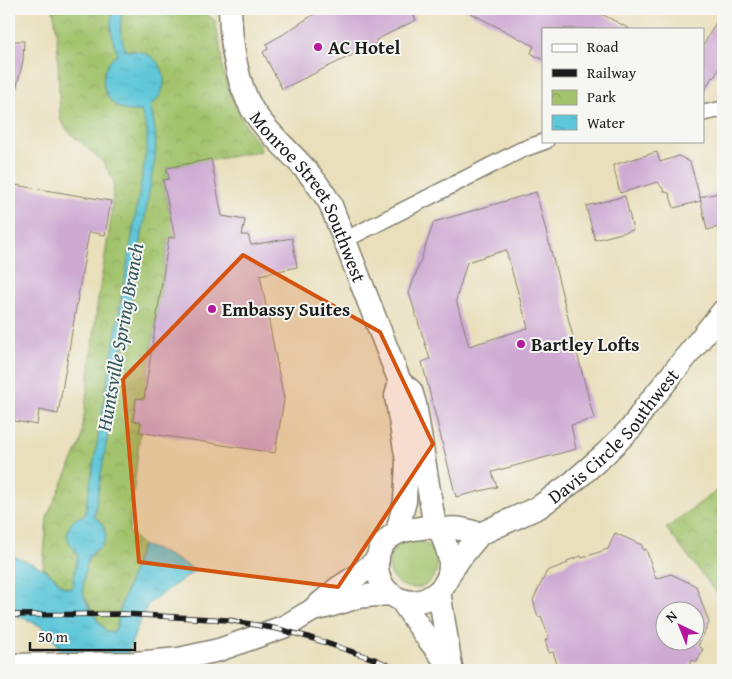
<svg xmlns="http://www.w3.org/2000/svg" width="732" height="679" viewBox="0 0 732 679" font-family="'Gentium Book Plus',serif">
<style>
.green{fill:#a2c36c;stroke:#5f7044}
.park{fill:url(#park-crowns);stroke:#5f7044}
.water{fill:url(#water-ripples);stroke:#3d727a}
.building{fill:#ceaad3;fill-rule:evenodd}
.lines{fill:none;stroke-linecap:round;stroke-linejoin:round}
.street-casing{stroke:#827e6c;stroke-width:18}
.secondary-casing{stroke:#827e6c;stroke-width:25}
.street{stroke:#fff;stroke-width:15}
.secondary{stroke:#fff;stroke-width:22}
.rail-casing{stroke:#1c1c1c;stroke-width:5.5}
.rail{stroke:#f6f6f2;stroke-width:4;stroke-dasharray:11;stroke-linecap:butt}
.marked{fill:#d4530e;fill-opacity:0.2;stroke:#d4530e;stroke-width:4;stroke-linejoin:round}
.poi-dot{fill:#b5179e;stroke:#f6f6f2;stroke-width:2}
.labels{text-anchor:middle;stroke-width:4;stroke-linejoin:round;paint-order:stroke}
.poi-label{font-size:19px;font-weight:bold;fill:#1c1c1c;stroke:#f6f6f2;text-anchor:start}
.street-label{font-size:19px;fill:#1c1c1c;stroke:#f6f6f2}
.water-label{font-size:20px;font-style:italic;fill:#33585e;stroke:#f6f6f2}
</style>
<defs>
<pattern id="park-crowns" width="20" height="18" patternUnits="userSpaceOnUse" patternTransform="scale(1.25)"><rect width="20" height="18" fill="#a2c36c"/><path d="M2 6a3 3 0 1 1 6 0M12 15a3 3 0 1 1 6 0" fill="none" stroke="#8ba75d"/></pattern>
<pattern id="water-ripples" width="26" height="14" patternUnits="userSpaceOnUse" patternTransform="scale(1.25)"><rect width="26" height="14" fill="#5ec7d9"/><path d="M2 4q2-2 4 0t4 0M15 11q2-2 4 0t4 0" fill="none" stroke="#51aaba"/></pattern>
</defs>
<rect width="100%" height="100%" fill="#f6f6f2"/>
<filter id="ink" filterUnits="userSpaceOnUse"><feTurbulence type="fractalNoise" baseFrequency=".02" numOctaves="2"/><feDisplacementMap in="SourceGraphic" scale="10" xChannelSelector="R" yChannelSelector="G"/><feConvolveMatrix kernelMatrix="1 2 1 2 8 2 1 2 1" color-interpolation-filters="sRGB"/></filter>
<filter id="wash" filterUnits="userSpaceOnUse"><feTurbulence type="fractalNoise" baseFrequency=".0096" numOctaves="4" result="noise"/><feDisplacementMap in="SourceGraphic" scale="20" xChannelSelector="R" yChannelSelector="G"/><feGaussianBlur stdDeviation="1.12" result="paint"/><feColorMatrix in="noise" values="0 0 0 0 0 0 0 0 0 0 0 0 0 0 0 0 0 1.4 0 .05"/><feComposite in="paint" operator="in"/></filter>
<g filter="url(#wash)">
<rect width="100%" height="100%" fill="#e9dfbb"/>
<path class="green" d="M389 564a24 24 0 1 1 48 0a24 24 0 1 1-48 0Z"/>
<path class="park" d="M53 9H195L203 11 215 21 220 45 223 71 230 93 239 114 249 131 260 145 261 151 167 168 169 179 163 180 170 214 177 217 174 238H169L144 399 136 398 133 420 141 422 129 532 142 545 121 606 117 626 113 632 106 631C96 618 89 606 82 591L62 586 57 579 43 568 47 517 81 442 98 299 111 219 114 181 103 162 67 130 60 119 57 32Z
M723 486V601L666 528Z"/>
<path class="water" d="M113 9H123C119 23 120 37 126 51 161 47 178 85 150 106 155 124 157 139 155 158L94 516C109 527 110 544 93 552V555H89C87 563 82 583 83 590 83 602 99 622 106 631L113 632 117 626 121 606 142 545 162 552 196 570 148 604 137 628 122 670 66 661 56 643 41 626 9 612V554C27 562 50 568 62 586L72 589 78 553H75V549C61 537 68 519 85 515L147 147V130L141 111C137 111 133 112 129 111 101 106 94 70 118 54 111 39 109 25 113 9Z"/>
<g id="blocks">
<path class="building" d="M322 9H410L416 20 376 40 377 43 282 89 263 52 268 49 266 44 282 35Z
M463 9H592L630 29H543V60L531 53 534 46Z
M723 9V60L714 78 712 77 703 94V46Z
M9 41H24L23 61 13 102H9Z
M657 152 660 162 679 156 690 162 701 201 674 208 669 193 665 192 658 182 620 193 613 165Z
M211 159 222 216 245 220 242 235H248L251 245 292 238 297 267 260 275 284 400 275 453 139 432 141 422 133 421 136 398 144 399 169 237 175 238 163 180 169 179 167 168Z
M9 184 111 201 105 235 89 232 58 414 39 410 37 425 9 420Z
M536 192 594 419 571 425 576 449 492 472 497 487 456 497 422 362 430 359 409 293 434 222ZM506 250 528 328 469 346 456 300 467 262Z
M723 192V226L707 230 700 197Z
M625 196 633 230 595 240 586 206Z
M615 533 642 545 643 550 646 549 656 579 671 574 696 586 709 623 698 646 703 649 697 662 692 660 687 670H559L553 652 549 653 545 640 549 638 541 616 538 617 533 600 547 571 568 563 567 561 581 556 582 558 608 549ZM664 612H694V642H664Z"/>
</g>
</g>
<g filter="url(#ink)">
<use href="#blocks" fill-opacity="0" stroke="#827e6c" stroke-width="1"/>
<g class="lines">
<defs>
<path id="street" d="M703 113 723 109
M345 240 521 150 546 141"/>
<g id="secondary">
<path id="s1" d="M230 9C231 42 235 79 252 109 266 132 288 149 305 169 315 180 323 192 330 203L400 382 411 391 415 404 435 528"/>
<path d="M426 527C430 528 436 527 440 532 443 535 444 542 446 546 448 552 450 558 450 564 451 589 425 607 402 600 376 592 368 556 389 538 400 529 412 530 426 527Z"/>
<path d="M440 531C454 525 466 530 480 534"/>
<path d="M397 532 405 501 407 461 396 396 400 382"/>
<path id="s2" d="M449 574 460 558 480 534 539 507 573 482 605 454 632 427 644 409 723 311"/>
<path d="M439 591 451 667"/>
<path d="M401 600 425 635 451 668"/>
<path d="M317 609C331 606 345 601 359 597 370 595 380 595 391 594"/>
<path d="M9 665 135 663 179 659 219 650 286 626 311 611 338 588 360 574 378 559"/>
</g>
</defs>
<use href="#street" class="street-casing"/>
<use href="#secondary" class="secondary-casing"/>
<use href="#street" class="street"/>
<use href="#secondary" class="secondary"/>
<defs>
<path id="rail" d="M9 615 124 614 228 620 278 629 308 637 374 659 399 670"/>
</defs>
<use href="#rail" class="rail-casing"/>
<use href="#rail" class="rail"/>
</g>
</g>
<path class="marked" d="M243 255 380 332 433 444 338 587 139 562 123 379Z"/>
<g class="poi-dot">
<circle cx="318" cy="47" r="5"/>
<circle cx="212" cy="309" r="5"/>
<circle cx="521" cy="344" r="5"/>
</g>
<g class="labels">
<g class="poi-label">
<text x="328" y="54">AC Hotel</text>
<text x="222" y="316">Embassy Suites</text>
<text x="531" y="351">Bartley Lofts</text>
</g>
<g class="street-label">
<text dy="7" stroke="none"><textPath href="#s1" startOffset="209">Monroe Street Southwest</textPath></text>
<text dy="7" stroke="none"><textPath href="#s2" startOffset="219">Davis Circle Southwest</textPath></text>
</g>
<g class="water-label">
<text transform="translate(120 337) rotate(-80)" y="7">Huntsville Spring Branch</text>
</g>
</g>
<rect width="732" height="679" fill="none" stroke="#f6f6f2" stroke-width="30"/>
<rect x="542" y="28" width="162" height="115" fill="#f6f6f2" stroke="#9f9f9c"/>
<rect x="552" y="44" width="25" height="8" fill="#ffffff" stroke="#9f9f9c"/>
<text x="587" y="52" font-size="15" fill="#1c1c1c">Road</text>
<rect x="552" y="69" width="25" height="8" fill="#1c1c1c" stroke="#9f9f9c"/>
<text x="587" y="78" font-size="15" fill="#1c1c1c">Railway</text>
<rect x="552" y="90" width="25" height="15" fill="url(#park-crowns)" stroke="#9f9f9c"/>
<text x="587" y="102" font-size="15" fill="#1c1c1c">Park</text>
<rect x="552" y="115" width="25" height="15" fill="url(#water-ripples)" stroke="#9f9f9c"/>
<text x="587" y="128" font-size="15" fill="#1c1c1c">Water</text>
<g transform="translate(680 626) rotate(317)"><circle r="24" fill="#f6f6f2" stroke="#9f9f9c"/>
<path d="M0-4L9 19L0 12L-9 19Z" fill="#b5179e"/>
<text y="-8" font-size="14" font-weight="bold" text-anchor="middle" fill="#1c1c1c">N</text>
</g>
<path d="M30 642v8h105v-8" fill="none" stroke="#1c1c1c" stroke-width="2.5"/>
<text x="38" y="642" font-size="15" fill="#1c1c1c" stroke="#f6f6f2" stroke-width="4" paint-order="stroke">50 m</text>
</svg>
